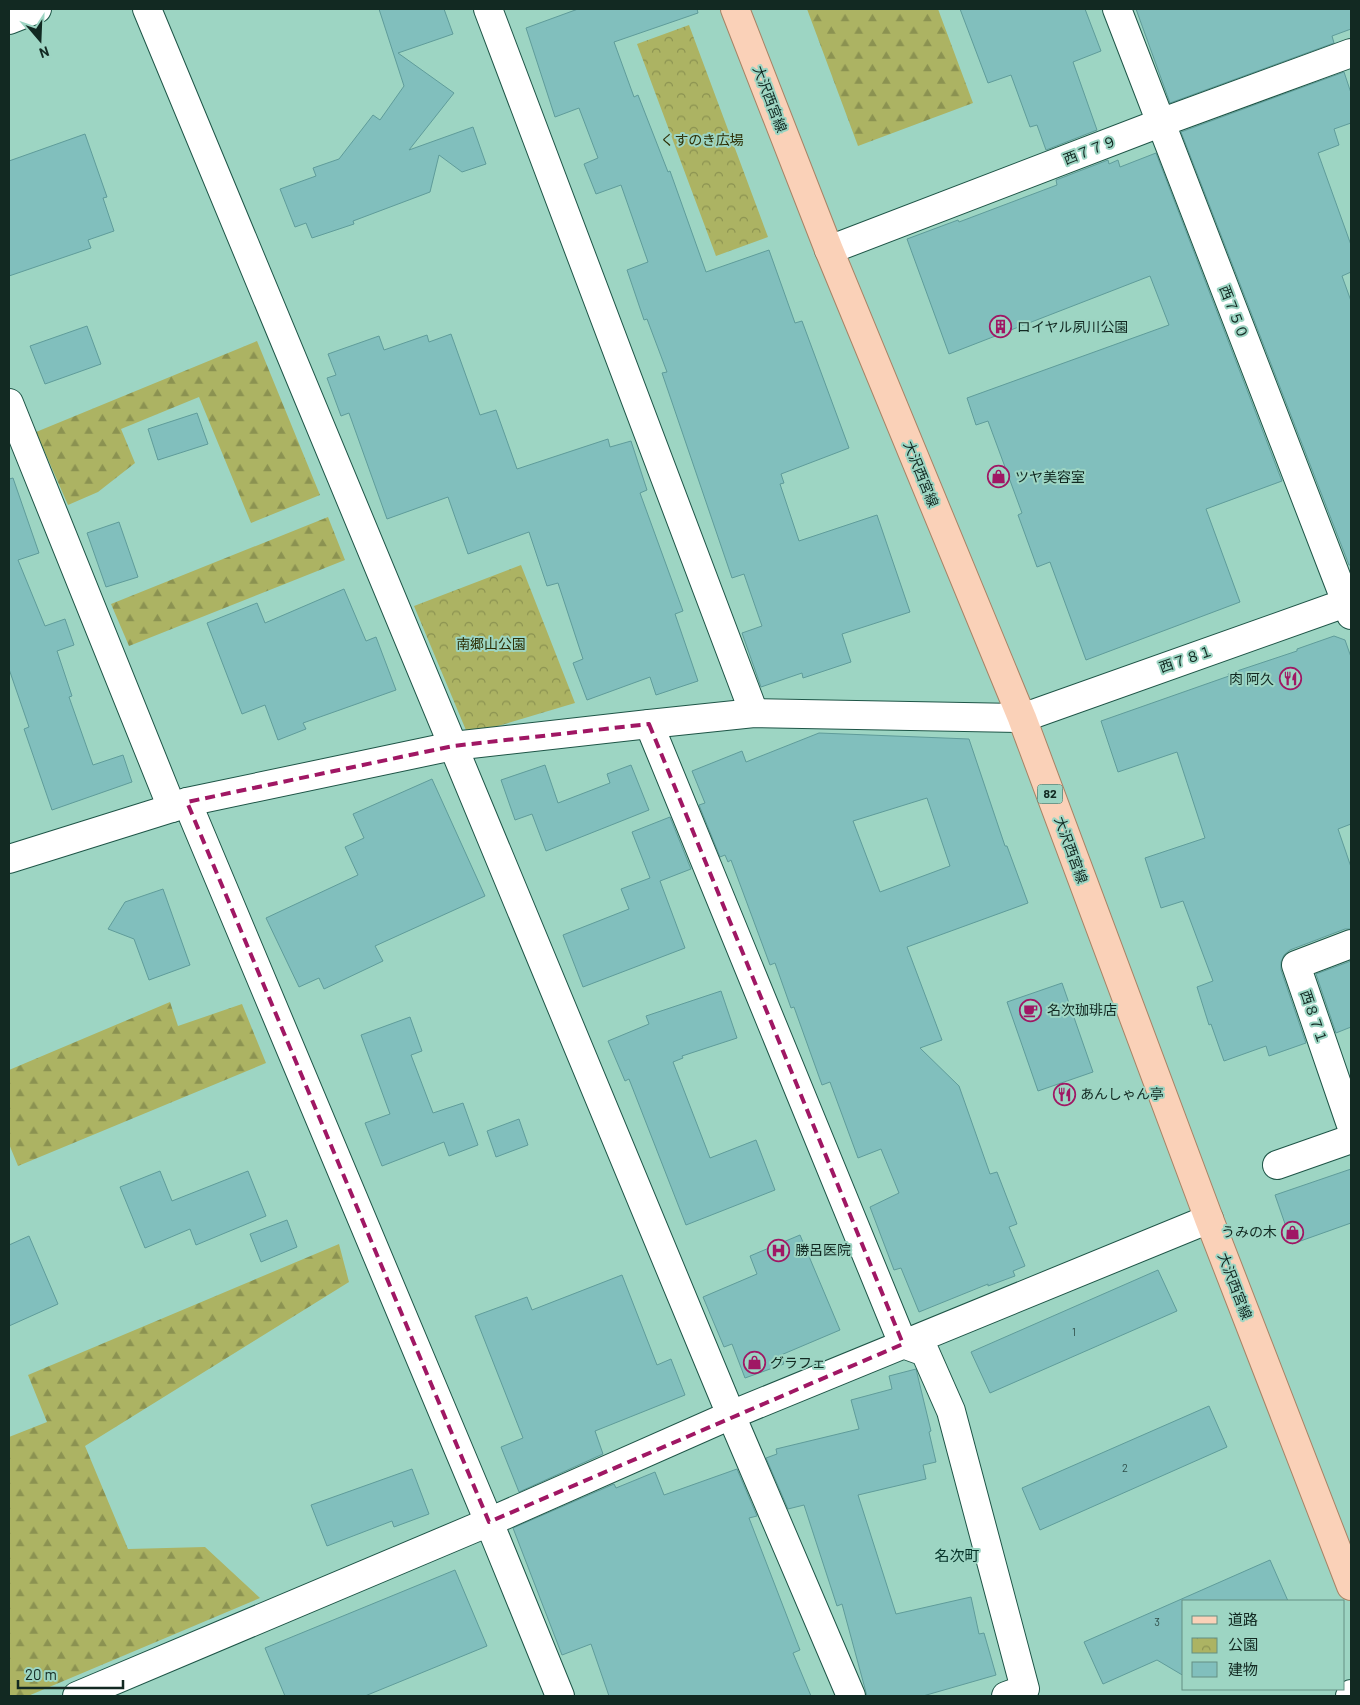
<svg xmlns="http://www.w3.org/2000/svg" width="1360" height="1705" viewBox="0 0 1360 1705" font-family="Barlow,'Noto Sans JP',sans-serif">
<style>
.forest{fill:url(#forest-firs)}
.park{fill:url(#park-crowns)}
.building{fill:#81bfbd;stroke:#5f9c9a;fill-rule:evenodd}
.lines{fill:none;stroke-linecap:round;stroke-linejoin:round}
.street-casing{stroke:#1e5547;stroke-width:30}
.secondary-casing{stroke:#1e5547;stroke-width:30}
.primary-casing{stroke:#a78365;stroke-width:30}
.street{stroke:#fff;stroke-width:28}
.secondary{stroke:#fff;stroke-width:28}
.primary{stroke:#fad1b8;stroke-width:28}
.marked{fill:none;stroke:#a01764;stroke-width:4;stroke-dasharray:10 6;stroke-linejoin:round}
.labels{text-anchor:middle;stroke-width:4;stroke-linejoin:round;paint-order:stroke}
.number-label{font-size:11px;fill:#2e4e49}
.shield{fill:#9dd5c3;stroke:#3c5d52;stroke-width:1}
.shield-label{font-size:12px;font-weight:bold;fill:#122922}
.street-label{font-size:14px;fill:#122922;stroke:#9dd5c3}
.park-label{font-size:14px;fill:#2d2f06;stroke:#9dd5c3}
.poi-label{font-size:14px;fill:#122922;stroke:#9dd5c3;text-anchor:start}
.neighbourhood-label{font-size:15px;fill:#053228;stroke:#9dd5c3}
</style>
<defs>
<pattern id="forest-firs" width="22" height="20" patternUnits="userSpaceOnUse" patternTransform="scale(1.25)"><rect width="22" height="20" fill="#acb363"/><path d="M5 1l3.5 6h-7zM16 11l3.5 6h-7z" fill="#8b9251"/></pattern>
<pattern id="park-crowns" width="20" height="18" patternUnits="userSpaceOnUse" patternTransform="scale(1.25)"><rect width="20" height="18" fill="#acb363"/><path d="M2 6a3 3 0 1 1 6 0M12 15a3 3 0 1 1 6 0" fill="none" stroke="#8b9251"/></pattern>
</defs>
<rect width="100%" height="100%" fill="#9dd5c3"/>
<path class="forest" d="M807 9H938L973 103 858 146Z
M257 341 320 495 251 523 199 397 121 429 135 463 98 492 68 505 36 432Z
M328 517 345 560 129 646 111 604Z
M170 1002 178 1026 242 1004 266 1063 18 1166 9 1144V1070Z
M339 1244 349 1282 85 1446 128 1549 205 1547 260 1598 28 1696H9V1437L47 1422 28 1375Z"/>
<path class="park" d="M689 25 768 237 716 256 637 44Z
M521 565 575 703 468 735 414 606Z"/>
<path class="building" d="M379 9H444L453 34 398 53 454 93 409 150 473 127 486 164 462 172 439 155 430 192 353 221 354 224 312 238 306 223 295 227 280 189 316 176 313 168 339 159 373 115 380 120 404 86Z
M578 9H697L698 13 614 42 634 97 638 95 668 172 670 171 706 272 769 250 795 323 802 321 849 448 781 474 784 483 780 484 799 541 877 515 910 612 842 634 851 662 803 678 802 673 761 687 742 633 762 626 744 574 732 578 662 373 667 372 647 319 644 320 627 270 648 262 621 185 596 194 584 164 598 158 579 108 555 117 526 28Z
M960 9H1085L1101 51 1073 62 1097 130 1046 150 1037 125 1030 127 1011 75 988 83Z
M1136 9H1351V29L1332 36 1334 43 1170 103Z
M1344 72 1351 93V123L1334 129 1339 145 1318 153 1351 245V272L1342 276 1351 301V565H1349L1181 132Z
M85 134 107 197 103 198 114 231 88 240 91 248 9 276V161Z
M1156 153 1282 481 1206 509 1240 602 1086 660 1050 562 1037 567 1018 515 1022 513 988 421 976 425 967 398 1169 325 1150 276 949 354 907 239 958 220 959 222 1057 185 1056 180 1108 160 1109 164 1118 160 1120 167Z
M87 326 101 364 45 384 30 346Z
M451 334 480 415 496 410 517 469 608 439 610 447 631 441 647 490 640 493 683 611 675 614 698 681 656 695 650 677 587 700 573 663 583 659 558 583 547 586 529 532 468 554 448 497 387 519 349 413 341 416 327 378 336 375 328 354 379 336 384 350 427 335 429 342Z
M197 413 208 444 158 460 148 429Z
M13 478 39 553 18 560 45 626 65 619 74 645 57 651 72 696 69 697 93 765 123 755 132 782 52 810 24 729 29 727 9 669V479Z
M119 522 138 577 106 587 87 533Z
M344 589 366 641 376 637 396 690 303 723 306 729 278 740 265 705 242 714 207 623 257 603 265 623Z
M1334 636 1345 640 1351 657V824L1338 829 1351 867V929H1345L1290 950 1284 955 1281 962V970L1306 1043 1269 1056 1266 1046 1224 1061 1211 1024 1209 1025 1197 987 1213 981 1183 901 1161 908 1145 858 1205 838 1177 752 1118 772 1101 721 1229 676 1228 674 1297 651V649Z
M819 733 969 739 1005 846H1007L1028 903 907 947 942 1040 920 1048 959 1086 990 1174 997 1172 1017 1224 1009 1227 1025 1266 1013 1271 1015 1276 988 1286V1284L919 1312 901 1268 894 1270 870 1207 899 1193 881 1149 858 1158 830 1082 822 1085 794 1007 791 1008 775 963 770 965 731 860 728 862 725 855 720 857 699 805 705 803 692 771 742 751 746 762ZM927 798 950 866 880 892 853 821Z
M545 765 558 803 610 783 607 774 631 765 649 810 546 851 532 814 515 820 501 780Z
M432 779 485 896 375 946 383 961 324 989 319 978 299 987 266 918 358 875 345 847 364 838 353 814Z
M670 817 691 869 660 881 685 948 583 987 563 935 629 909 621 889 650 878 632 832Z
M163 889 190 965 149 980 134 939 108 929 125 902Z
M1351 961V1027L1336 1033 1316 974Z
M1062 983 1093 1072 1038 1091 1007 1002Z
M721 991 737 1038 682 1056 683 1058 673 1062 710 1158 756 1140 775 1190 686 1225 629 1079 625 1081 608 1041 649 1024 646 1016Z
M410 1017 422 1051 411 1055 433 1113 463 1103 478 1145 449 1156 444 1142 382 1166 365 1123 390 1114 361 1035Z
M519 1119 528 1145 496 1157 487 1131Z
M1351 1169V1223L1292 1244 1275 1195Z
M160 1171 172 1201 248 1171 266 1216 196 1245 190 1229 145 1248 120 1187Z
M287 1220 297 1247 261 1262 250 1234Z
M800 1235 840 1330 781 1355 784 1364 745 1378 732 1344 724 1347 703 1297 757 1274 750 1256Z
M29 1236 58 1304 9 1326V1245Z
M1158 1270 1177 1311 990 1393 971 1352Z
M622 1275 657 1365 671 1359 685 1395 595 1431 603 1454 519 1492 501 1447 523 1438 475 1316 527 1297 532 1310Z
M916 1369 931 1431 929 1432 936 1462 923 1465 926 1479 858 1495 896 1614 971 1597 979 1634 984 1633 996 1675 923 1696H867L842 1604 837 1606 804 1505 788 1509 766 1458 777 1454 776 1449 859 1429 851 1400 892 1389 889 1376Z
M1209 1406 1227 1447 1040 1530 1022 1488Z
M412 1469 429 1514 394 1527 392 1521 327 1546 311 1505Z
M737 1469 757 1516 749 1518 800 1650 793 1653 811 1696H609L591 1644 562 1655 513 1528 614 1484 616 1488 655 1472 664 1495Z
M1270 1560 1288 1601H1184V1676L1157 1660 1103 1684 1084 1642Z
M455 1570 487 1646 365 1696H285L265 1648Z"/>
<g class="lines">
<defs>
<path id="street" d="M147 9 731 1415 851 1696
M488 9 754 713
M1117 9 1351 615
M9 20 37 9
M829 250 1160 123 1351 53
M9 403 172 808 187 802 489 1522 560 1696
M1022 718 1351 601
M649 724 903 1344 925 1352 951 1411 1025 1689 1006 1696
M1351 944 1296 965 1351 1125
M1277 1165 1351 1139
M77 1696 489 1522 731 1415 1209 1219
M1350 1696 1351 1694"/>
<path id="secondary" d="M187 802 453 746 649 724 754 713 1022 718
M9 859 172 808"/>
<path id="primary" d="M735 9 829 250 1022 718 1209 1219 1351 1586"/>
</defs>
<use href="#street" class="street-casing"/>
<use href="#secondary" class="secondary-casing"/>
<use href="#primary" class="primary-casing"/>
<use href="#street" class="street"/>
<use href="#secondary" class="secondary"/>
<use href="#primary" class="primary"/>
</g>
<path class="marked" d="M649 724 903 1344 489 1522 187 802 453 746Z"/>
<defs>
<symbol id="building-ring" viewBox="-11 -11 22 22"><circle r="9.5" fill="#9dd5c3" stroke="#a01764" stroke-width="1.5"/><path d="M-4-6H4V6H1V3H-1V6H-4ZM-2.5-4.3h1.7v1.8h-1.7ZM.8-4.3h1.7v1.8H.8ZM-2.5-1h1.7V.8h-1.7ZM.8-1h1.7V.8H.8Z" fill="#a01764"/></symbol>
<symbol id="shop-ring" viewBox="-11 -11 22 22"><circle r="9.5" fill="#9dd5c3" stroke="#a01764" stroke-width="1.5"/><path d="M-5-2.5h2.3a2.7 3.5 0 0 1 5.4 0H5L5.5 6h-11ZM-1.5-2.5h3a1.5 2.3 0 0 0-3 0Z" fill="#a01764"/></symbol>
<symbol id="restaurant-ring" viewBox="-11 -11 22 22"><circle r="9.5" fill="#9dd5c3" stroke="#a01764" stroke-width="1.5"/><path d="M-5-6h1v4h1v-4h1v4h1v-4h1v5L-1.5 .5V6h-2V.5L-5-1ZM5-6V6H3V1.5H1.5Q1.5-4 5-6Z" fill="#a01764"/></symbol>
<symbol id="cafe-ring" viewBox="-11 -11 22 22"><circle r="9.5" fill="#9dd5c3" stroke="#a01764" stroke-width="1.5"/><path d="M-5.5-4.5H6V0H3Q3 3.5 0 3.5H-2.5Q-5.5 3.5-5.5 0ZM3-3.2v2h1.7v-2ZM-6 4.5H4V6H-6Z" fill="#a01764"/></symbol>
<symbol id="hospital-ring" viewBox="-11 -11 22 22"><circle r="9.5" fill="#9dd5c3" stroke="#a01764" stroke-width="1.5"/><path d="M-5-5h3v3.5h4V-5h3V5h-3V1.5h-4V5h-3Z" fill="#a01764"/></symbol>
</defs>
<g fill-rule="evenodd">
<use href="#building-ring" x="988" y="314" width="25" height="25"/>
<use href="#shop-ring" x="986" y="464" width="25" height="25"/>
<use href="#restaurant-ring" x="1278" y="666" width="25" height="25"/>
<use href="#cafe-ring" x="1018" y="998" width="25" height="25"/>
<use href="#restaurant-ring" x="1052" y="1082" width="25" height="25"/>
<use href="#shop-ring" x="1280" y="1220" width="25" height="25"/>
<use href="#hospital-ring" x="766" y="1238" width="25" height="25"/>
<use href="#shop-ring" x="742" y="1350" width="25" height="25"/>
</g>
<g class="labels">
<g class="number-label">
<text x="1074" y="1336">1</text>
<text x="1125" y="1472">2</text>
<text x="1157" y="1626">3</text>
</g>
<rect class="shield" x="1037.5" y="784.5" width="25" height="19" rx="4"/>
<g class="shield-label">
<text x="1050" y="798">82</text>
</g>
<g class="street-label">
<text transform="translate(770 99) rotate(69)" y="5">大沢西宮線</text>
<text transform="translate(1090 150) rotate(-21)" y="5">西７７９</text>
<text transform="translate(1234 312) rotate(69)" y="5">西７５０</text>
<text transform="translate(921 474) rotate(68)" y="5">大沢西宮線</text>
<text transform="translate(1186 659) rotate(-19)" y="5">西７８１</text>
<text transform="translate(1071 850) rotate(70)" y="5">大沢西宮線</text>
<text transform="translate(1314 1017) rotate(71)" y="5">西８７１</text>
<text transform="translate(1235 1286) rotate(69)" y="5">大沢西宮線</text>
</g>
<g class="park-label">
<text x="702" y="145">くすのき広場</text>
<text x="491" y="649">南郷山公園</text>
</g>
<g class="poi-label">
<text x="1017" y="332">ロイヤル夙川公園</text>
<text x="1015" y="482">ツヤ美容室</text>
<text x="1274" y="684" text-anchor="end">肉 阿久</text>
<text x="1047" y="1015">名次珈琲店</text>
<text x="1080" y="1099">あんしゃん亭</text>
<text x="1277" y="1237" text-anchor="end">うみの木</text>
<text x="795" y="1255">勝呂医院</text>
<text x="770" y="1368">グラフェ</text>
</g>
<g class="neighbourhood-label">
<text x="957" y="1561">名次町</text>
</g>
</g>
<rect width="1360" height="1705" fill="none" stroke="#122922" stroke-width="20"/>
<rect x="1182" y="1600" width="162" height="90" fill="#9dd5c3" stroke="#659083"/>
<rect x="1192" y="1616" width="25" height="8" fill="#fad1b8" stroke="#659083"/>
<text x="1228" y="1625" font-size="15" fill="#122922">道路</text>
<rect x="1192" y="1638" width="25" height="15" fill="url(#park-crowns)" stroke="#659083"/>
<text x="1228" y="1650" font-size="15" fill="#122922">公園</text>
<rect x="1192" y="1662" width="25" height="15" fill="#81bfbd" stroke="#659083"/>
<text x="1228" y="1675" font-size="15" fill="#122922">建物</text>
<g transform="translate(40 40) rotate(161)" stroke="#9dd5c3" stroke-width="4" paint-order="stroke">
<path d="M0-4L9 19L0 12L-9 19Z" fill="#122922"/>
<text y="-8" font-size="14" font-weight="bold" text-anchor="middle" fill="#122922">N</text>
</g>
<path d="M18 1680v8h105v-8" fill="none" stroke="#122922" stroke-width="2.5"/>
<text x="25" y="1680" font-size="15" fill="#122922" stroke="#9dd5c3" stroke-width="4" paint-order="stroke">20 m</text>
</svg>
